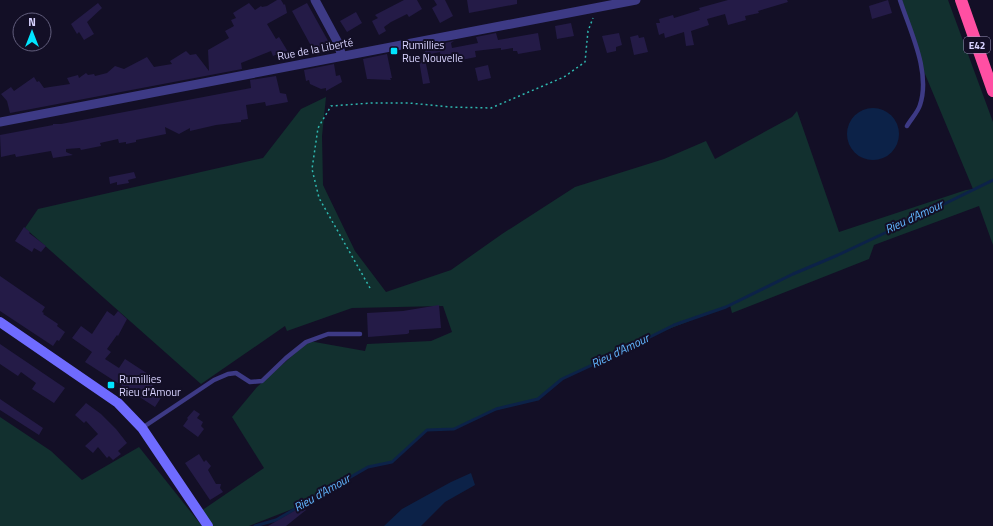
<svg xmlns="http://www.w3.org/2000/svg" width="993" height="526" viewBox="0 0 993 526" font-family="'Titillium Web',sans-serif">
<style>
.green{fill:#12302f}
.water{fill:#0c2248}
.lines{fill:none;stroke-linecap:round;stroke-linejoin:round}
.stream{stroke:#0c2248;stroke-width:3}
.building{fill:#241b47}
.path{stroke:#2fb8b0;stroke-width:1.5;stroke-dasharray:2 3;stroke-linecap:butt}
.lane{stroke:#3d3a85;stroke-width:4.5}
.street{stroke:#3d3a85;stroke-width:9}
.secondary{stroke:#6f6bff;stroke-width:10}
.highway{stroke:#ff4fa3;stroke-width:12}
.poi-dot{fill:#00e5ff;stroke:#130f26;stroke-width:1.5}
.labels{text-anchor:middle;stroke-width:4;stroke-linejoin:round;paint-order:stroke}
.shield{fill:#130f26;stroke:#9e99be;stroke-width:1}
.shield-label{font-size:10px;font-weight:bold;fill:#d9d4ff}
.poi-label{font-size:11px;fill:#d9d4ff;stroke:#130f26;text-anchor:start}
.street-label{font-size:11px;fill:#d9d4ff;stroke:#130f26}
.water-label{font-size:12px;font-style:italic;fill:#62b6ff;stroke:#130f26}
</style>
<rect width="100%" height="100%" fill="#130f26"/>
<path class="green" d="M902 0H948L993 122V245L979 206 874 245 869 259 732 313 729 301 730 305 656 334 562 379 538 399 493 411 454 429 427 430 392 462 368 467 300 506 249 526H210L201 511 264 468 232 417 257 387 309 341 365 351 367 344 431 341 452 332 443 306 352 308 287 331 285 326 201 384 25 228 38 209 263 158 301 109 326 97 322 136 323 185 355 251 386 292 451 270 502 234 575 187 664 159 706 141 715 159 792 117 797 111 839 232 966 190 973 189 920 62Z
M0 417 51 451 82 480 139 447 202 526H0Z"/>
<path class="water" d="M847 134a26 26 0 1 1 52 0a26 26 0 1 1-52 0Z
M471 473 475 485 445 502 421 526H384L402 509 451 482Z"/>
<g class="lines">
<path class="stream" d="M255 526 276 520 368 467 392 462 427 430 454 429 496 409 538 399 562 379 618 353 674 325 726 307 793 274 838 255 889 231 993 180"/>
</g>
<path class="building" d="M277 0H281L284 5 285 4 287 13 267 24 276 39 279 37 293 60 280 53 273 56 271 51 241 63 242 69 10 113 7 101 1 94 11 87 14 91 34 77 37 82 39 81 44 88 50 87 70 84 67 78 78 75 79 78 86 73 88 75 94 74 95 76 107 73 115 66 124 69 147 57 154 67 172 64 170 61 186 51 190 55 196 54 209 71 208 50 229 38 225 31 234 26 231 20 236 18 233 13 249 3 255 10 261 6 262 7 267 6Z
M404 0H417L422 9 409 17 407 14 391 22 384 27 386 31 379 35 372 21 378 18 375 15Z
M434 0H445L453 16 440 23 432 8 437 5Z
M467 0H517V4L469 13Z
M728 0H787L788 2 758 11 759 13 745 16 746 20 728 25 725 14 707 19 709 25 691 31 694 45 686 46 684 32 665 38 664 33 659 35 656 23H660L659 19 673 15 674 18 700 10 699 8Z
M888 0 892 13 872 19 869 6Z
M98 3 102 8 87 22 94 34 84 40 79 32 77 34 71 24Z
M307 3 332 48 318 55H316L292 11Z
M356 12 362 23 347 32 340 21Z
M571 23 574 36 557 39 555 26Z
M496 33 498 40 538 33 541 50 518 54 517 51H513V48L501 50V48L475 51 476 57 442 64 440 52 426 55 424 47 454 41 451 43 452 48 478 43 476 37Z
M619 33 622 45 616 47V51L607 53 602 36Z
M638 35 639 38 644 37 648 52 634 55 630 37Z
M387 54 392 78H390L391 80 367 79 363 59Z
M425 59 430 83 423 84 419 60Z
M334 64 336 76 340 75 342 82 326 91V88L321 89 310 84 309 80 306 81 304 70Z
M488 65 491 78 478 81 475 68Z
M276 76 280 93 286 94 288 102 266 106 265 102 246 105 248 119 241 120V122L216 125 190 131V128L179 134 165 127 166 134 136 140V142L126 144V142L119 143 118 139 100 143 101 146 81 150 80 148 66 149V152L73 155 53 158 51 151 16 157 15 154 1 157 0 135 53 125V124H61L251 88 250 80Z
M134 172 136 178 128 180 129 183 117 185V182L110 184 109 177Z
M24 227 30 232 29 233 46 246 41 252 34 248 32 252 15 241Z
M0 276 45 307 42 312 44 313 43 314 58 324 57 326 65 332 59 341 57 340 53 346 0 311Z
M439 305 441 328 409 330V333L407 334 368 337 367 313 403 311Z
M107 311 114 316 118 311 127 319 118 336 117 335 107 349 111 352 105 359 119 368 125 359 148 374 146 377 153 383 152 385 164 393 155 407 85 362 92 352 72 338 81 326 92 334Z
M0 344 65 388 54 403 32 389 36 383 21 372 18 376 0 364Z
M0 399 43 428 39 435 0 410Z
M86 403 101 414 116 429 127 443 118 451 121 454 113 460 109 456 107 458 98 447 93 453 85 446 98 434 86 421 84 423 75 415Z
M194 410 200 414 197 418 203 422 201 426 204 429 198 437 183 426 188 419 187 418Z
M199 454 204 462 206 460 211 466 208 470 216 484H221L220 488 223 492 210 500 185 463Z
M303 506 306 510 286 526H268Z"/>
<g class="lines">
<path class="path" d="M370 288 319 198 312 169 318 128 331 106 371 103H409L450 107 491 108 564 77 585 62 588 31 593 18"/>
<path class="lane" d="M900 0C910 31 931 72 920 105 918 112 911 119 907 126
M142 428 214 380 228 374 236 373 250 382 262 381 286 358 306 342 328 334H360"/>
<path class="street" d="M315 0 337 41 342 56
M0 122 636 0"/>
<path class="secondary" d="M0 322 118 403 142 428 208 526"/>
<path class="highway" d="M961 0 993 91"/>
</g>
<g class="poi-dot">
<rect x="390" y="47" width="8" height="8" rx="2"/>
<rect x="107" y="381" width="8" height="8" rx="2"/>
</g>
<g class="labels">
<rect class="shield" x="964" y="37" width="26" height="16" rx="3"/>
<g class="shield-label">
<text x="977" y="49">E42</text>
</g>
<g class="poi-label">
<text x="402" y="49">Rumillies<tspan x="402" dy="13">Rue Nouvelle</tspan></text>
<text x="119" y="383">Rumillies<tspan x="119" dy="13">Rieu d'Amour</tspan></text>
</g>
<g class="street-label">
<text transform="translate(315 49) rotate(-11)" y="4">Rue de la Liberté</text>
</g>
<g class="water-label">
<text transform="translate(914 217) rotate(-25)" y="4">Rieu d'Amour</text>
<text transform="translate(620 351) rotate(-26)" y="4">Rieu d'Amour</text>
<text transform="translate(322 493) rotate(-30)" y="4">Rieu d'Amour</text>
</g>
</g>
<g transform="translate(32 32)"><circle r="19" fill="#130f26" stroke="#625e7d"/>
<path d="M0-3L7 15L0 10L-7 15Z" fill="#00e5ff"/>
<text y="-6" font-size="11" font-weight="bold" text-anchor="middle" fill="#d9d4ff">N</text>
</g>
</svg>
